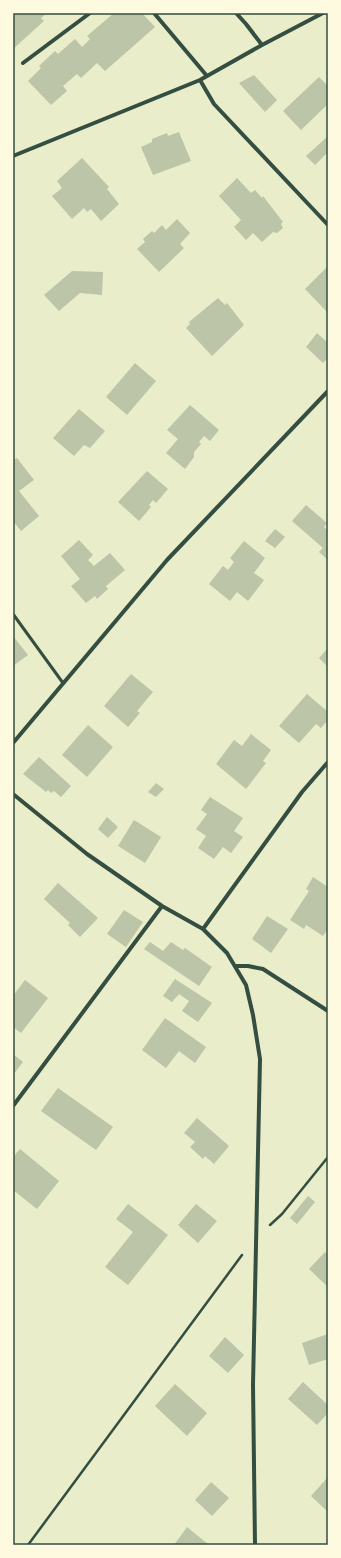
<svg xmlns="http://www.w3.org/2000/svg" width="341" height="1558" viewBox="0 0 341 1558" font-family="Manrope,sans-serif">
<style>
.building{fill:#bcc5a7}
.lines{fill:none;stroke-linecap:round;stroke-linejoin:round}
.path{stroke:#344e41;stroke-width:2.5}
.service{stroke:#344e41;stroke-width:3}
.minor{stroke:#344e41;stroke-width:4}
.neatline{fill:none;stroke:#344e41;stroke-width:1.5}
</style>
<rect width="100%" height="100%" fill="#e9edc9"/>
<path class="building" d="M13 13H47L41 18 44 21 13 49Z
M114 13H142L155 27 105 71 97 63 81 78 77 74 63 86 67 91 51 105 28 81 41 68 39 66 55 51 58 54 75 39 82 47 90 39 87 36Z
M254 75 277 100 265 112 239 83Z
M319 77 328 86V104L301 130 283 111Z
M179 132 191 161 153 175 141 147 152 142V139L167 133 168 136Z
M328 136V152L315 165 306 156Z
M82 158 109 187 107 189 119 204 101 221 91 209 87 212 84 208 72 219 52 196 62 188 57 181Z
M237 178 251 193 255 190 262 198 263 196 283 222 281 224 283 228 277 233 273 232 262 242 253 233 246 240 234 227 241 220 219 196Z
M177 219 190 233 180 244 184 248 159 272 137 249 145 242 143 239 152 231 154 233 162 225 166 230Z
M328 266V313L305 289Z
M72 271 103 272 102 295 80 293 59 311 44 295Z
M218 298 225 305 227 303 244 325 212 356 186 328 190 324 189 322Z
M317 333 328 343V358L323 363 306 347Z
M135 363 156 381 127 415 106 397Z
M190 405 219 430 210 441 204 436 199 442 201 444 194 452V457L185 469 166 453 178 439 167 430Z
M79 409 105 431 90 448 84 445 74 456 53 438Z
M17 458 34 480 19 491 39 516 21 531 13 521V460Z
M147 471 168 489 156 503 153 500 149 505 151 507 139 521 118 502Z
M306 505 327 523 324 527 328 531V560L319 552 323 548 292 521Z
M275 529 285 537 275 548 265 541Z
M79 540 93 555 88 560 94 566 110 553 125 570 106 586 108 589 97 599 95 596 86 603 71 586 80 579 61 556Z
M244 541 265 558 254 573 264 580 248 601 237 592 230 601 209 584 223 566 228 570 234 562 230 558Z
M13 636 28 655 13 666Z
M328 648V667L319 658Z
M131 674 153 692 137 711 140 713 128 727 104 706Z
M307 694 328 712V720L321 728 316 724 299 743 279 726Z
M88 725 113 747 87 777 62 755Z
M251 734 271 750 263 761 266 763 246 789 216 764 234 740 242 746Z
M39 757 71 786 61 797 54 791 51 793 48 790 46 792 23 774Z
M156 783 164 789 156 797 148 792Z
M210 797 243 818 234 831 243 837 231 853 223 847 214 859 198 848 206 836 196 829 207 814 201 810Z
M107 817 118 827 108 838 98 829Z
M134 820 161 837 145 863 118 846Z
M313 877 328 887V929L323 936 306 925 304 929 290 920 309 891 306 889Z
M58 883 98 918 80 937 68 925 70 923 44 899Z
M124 910 143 922 126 947 107 934Z
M267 916 288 929 271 953 252 939Z
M150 942 163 951 171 942 183 950 185 948 212 967 199 986 144 949Z
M175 979 212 1003 198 1022 182 1011 189 1001 179 994 172 1002 163 996Z
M25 980 48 998 21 1033 13 1027V996Z
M165 1018 206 1047 195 1063 179 1051 166 1068 142 1050Z
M13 1054 23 1062 13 1075Z
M58 1088 113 1127 96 1150 41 1111Z
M197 1118 229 1146 214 1164 205 1156 203 1159 190 1147 195 1142 184 1133Z
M20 1149 59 1181 37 1209 13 1190V1157Z
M308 1196 315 1202 297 1224 290 1218Z
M128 1204 168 1235 128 1285 105 1267 133 1232 116 1219Z
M196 1204 217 1221 198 1243 178 1225Z
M325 1252 328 1255V1287L309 1269Z
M328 1334V1359L309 1365 302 1343Z
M225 1337 244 1355 228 1373 209 1356Z
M303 1382 328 1405V1413L317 1425 288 1399Z
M175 1384 207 1413 187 1436 155 1406Z
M328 1477V1512L311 1496Z
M211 1482 229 1498 212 1516 195 1500Z
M187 1527 209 1545H174Z"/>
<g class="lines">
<path class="path" d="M270 1225 282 1214 328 1157
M28 1545 242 1255"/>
<path class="service" d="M13 614 63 683"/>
<path class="minor" d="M154 13 207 76
M236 13 246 24 262 45
M23 63 90 13
M200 80 214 104 328 225
M13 156 200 80 262 45 323 13
M13 743 167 560 328 391
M13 794 87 854 162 906 203 929 227 953 246 985 253 1015 260 1059 253 1385 255 1545
M203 929 302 792 328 762
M236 966H248L263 969 328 1011
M13 1106 162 906"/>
</g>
<rect width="341" height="1558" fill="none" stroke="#fefae0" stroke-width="28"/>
<rect x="14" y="14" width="313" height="1530" class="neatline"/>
</svg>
